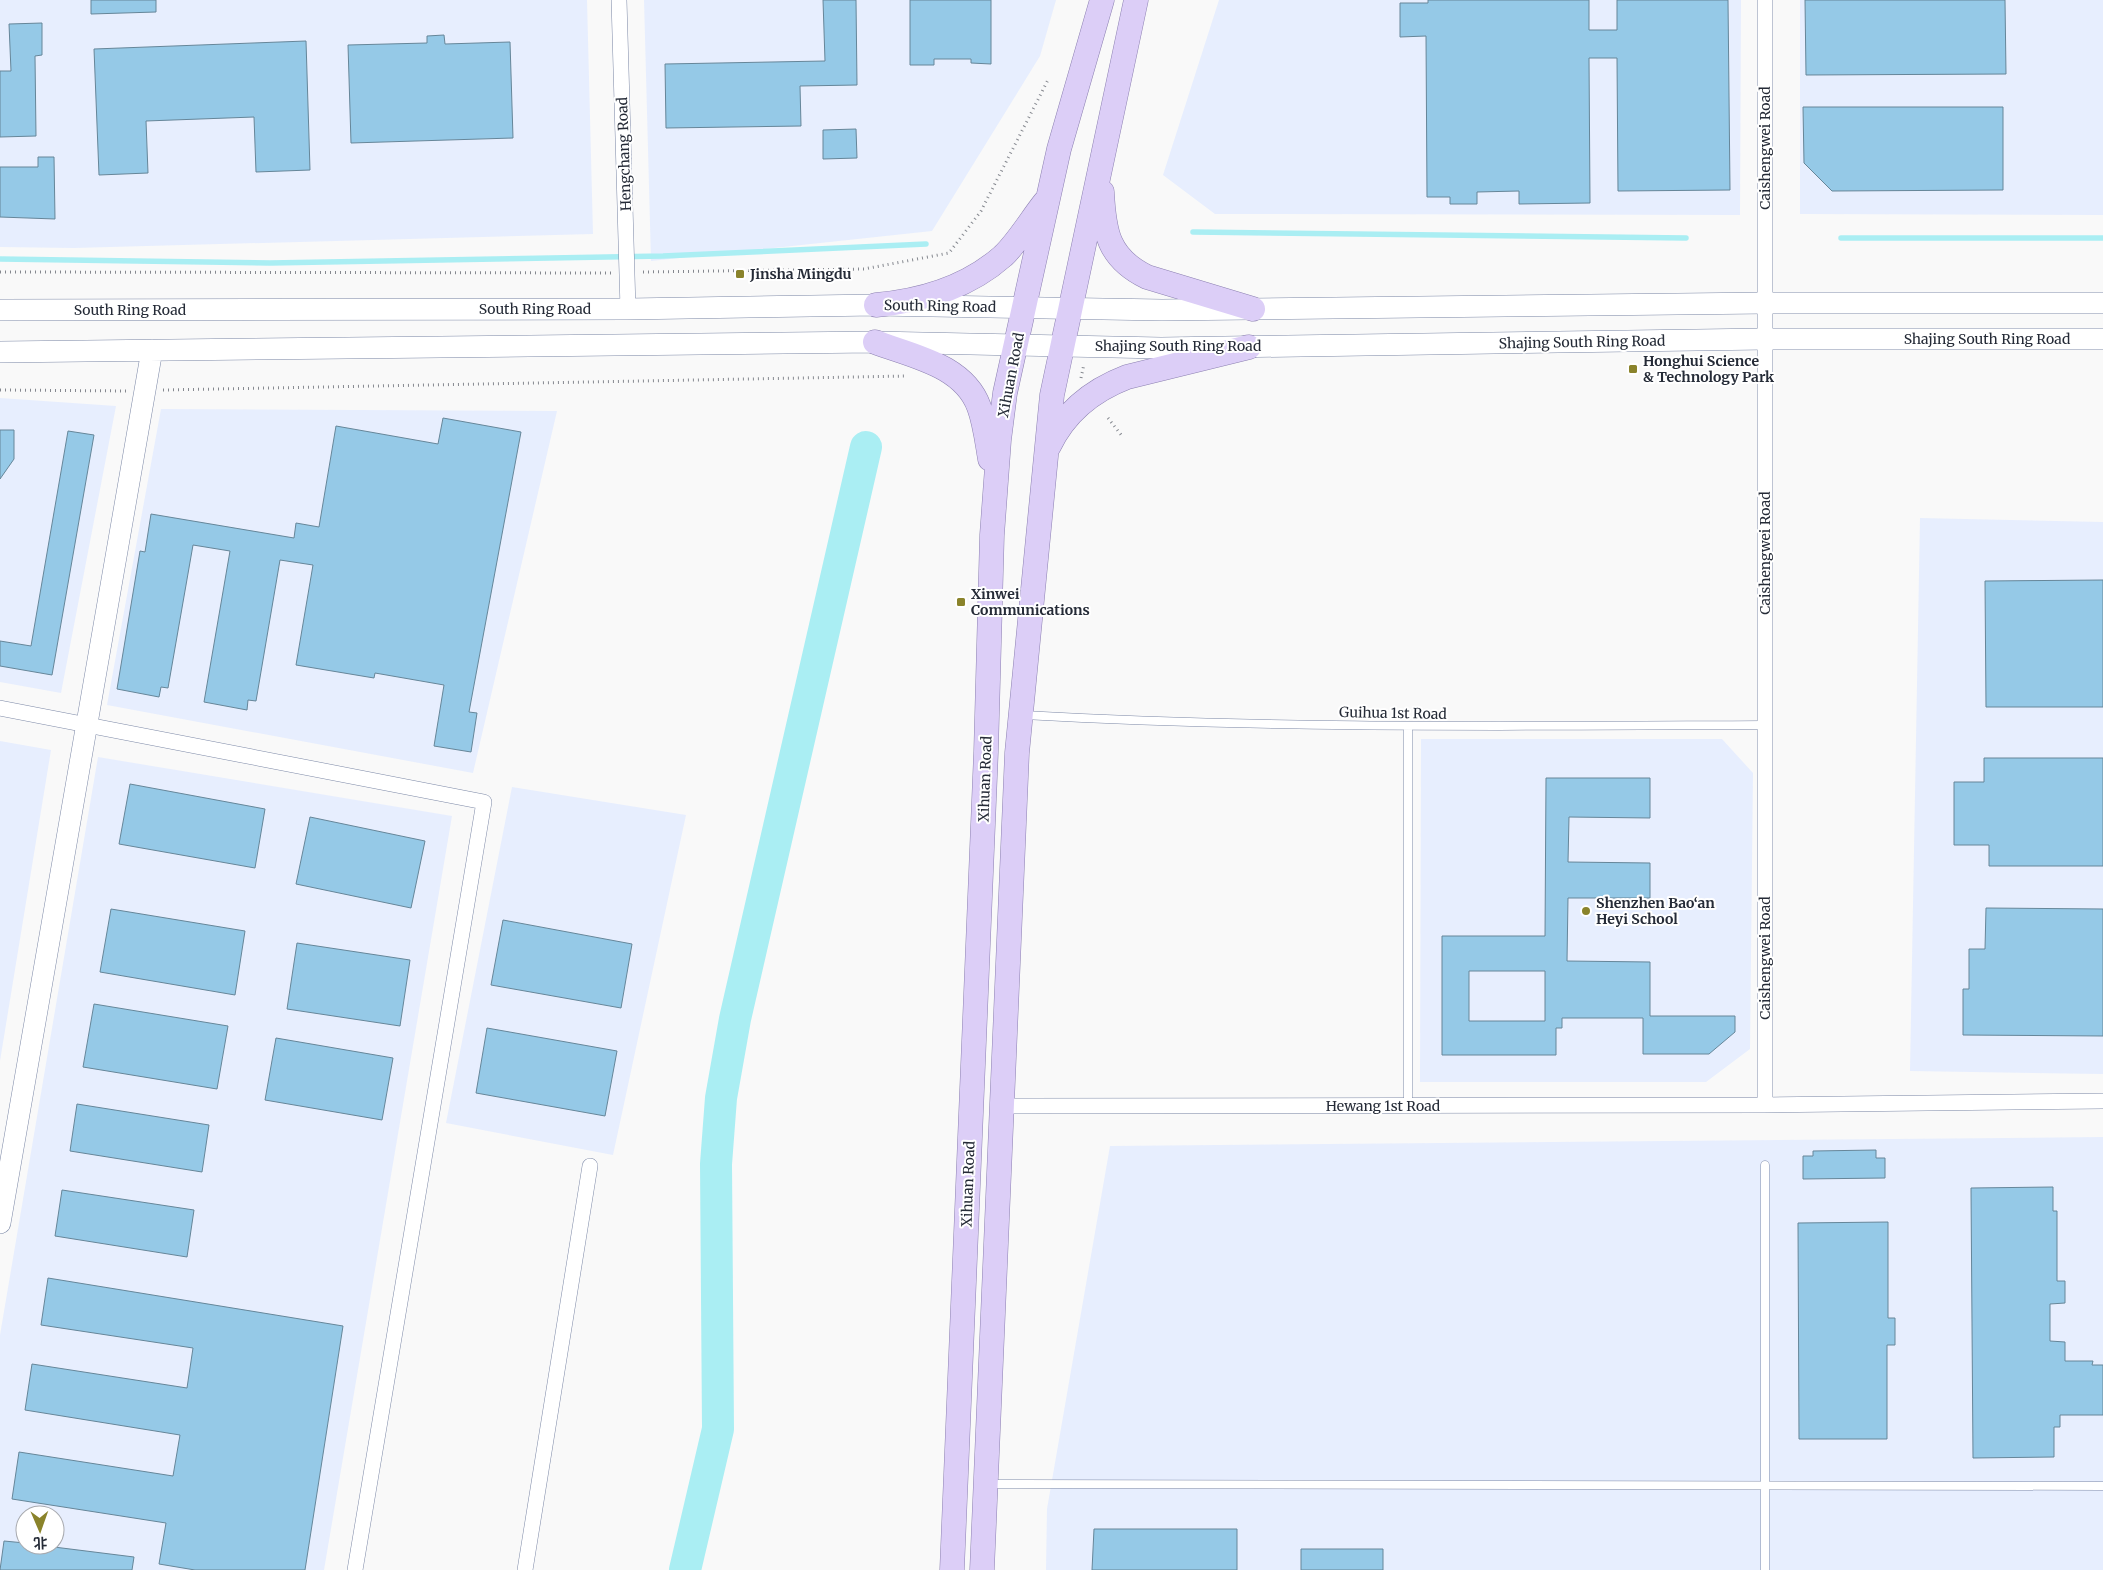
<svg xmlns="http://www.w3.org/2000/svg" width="2103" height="1570" viewBox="0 0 2103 1570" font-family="Merriweather,'Noto Sans SC',serif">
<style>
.built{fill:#e7eefe;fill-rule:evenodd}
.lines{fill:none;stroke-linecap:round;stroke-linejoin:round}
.stream{stroke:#aaeef3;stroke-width:5.5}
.river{stroke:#aaeef3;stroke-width:32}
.building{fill:#95c9e7;stroke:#668699;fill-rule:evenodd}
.lane-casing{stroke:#7d89a7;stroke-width:9}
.street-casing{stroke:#7d89a7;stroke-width:16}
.secondary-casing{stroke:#7d89a7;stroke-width:22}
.primary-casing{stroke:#8c80b1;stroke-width:25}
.path{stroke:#85888f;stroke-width:3;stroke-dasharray:1 4;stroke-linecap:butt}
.lane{stroke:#fff;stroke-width:8}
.street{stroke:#fff;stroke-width:15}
.secondary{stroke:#fff;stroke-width:21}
.primary{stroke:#dccef7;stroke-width:24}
.poi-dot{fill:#8a832b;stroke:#fff;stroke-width:2}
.labels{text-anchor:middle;stroke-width:4;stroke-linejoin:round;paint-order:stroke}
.street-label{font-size:14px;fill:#252b37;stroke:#fff}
.poi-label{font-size:14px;font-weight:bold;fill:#252b37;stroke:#fff;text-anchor:start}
</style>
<rect width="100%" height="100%" fill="#f9f9f9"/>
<path class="built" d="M0 0H587L593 234 74 248 0 247Z
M644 0H1056L1040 56 932 231 651 261Z
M1219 0H1741L1740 215 1215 214 1163 175Z
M1800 0H2103V215L1800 214Z
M0 398 116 406 61 693 0 682Z
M161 409 557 411 473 773 107 705Z
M1920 518 2103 522V1074L1910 1071Z
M1421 739H1722L1753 773 1750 1049 1706 1082H1420Z
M0 741 51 750 0 1061Z
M98 757 452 816 324 1570H0V1335ZM25 1515H55V1545H25Z
M512 787 686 815 613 1155 446 1123Z
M2103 1137V1570H1046L1047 1509 1110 1146Z"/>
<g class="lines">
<path class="stream" d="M1193 232 1686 238
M1841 238H2103
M0 259 270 263 663 256 926 244"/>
<path class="river" d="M685 1570 718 1429 716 1164 721 1098 735 1019 866 447"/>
</g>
<path class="building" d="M91 0H156V12L91 14Z
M823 0H856L857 85 800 86 801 126 666 128 665 64 825 61Z
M910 0H991V64L971 63V59H934V65H910Z
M1428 0H1589V30H1617V0H1728L1730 190 1618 191 1617 58H1589L1590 203 1519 204V191L1477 192V204H1450V197H1427L1426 36 1400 37V3H1428Z
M1805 0H2005L2006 74 1806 75Z
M42 23V55L35 56 36 136 0 137V71H11L9 24Z
M444 35 445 44 510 42 513 138 351 143 348 45 427 43V36Z
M306 41 310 170 256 172 254 117 146 121 148 173 99 175 94 49Z
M1803 107H2003V190L1832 191 1804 163Z
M856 129 857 158 823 159V130Z
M38 157H54L55 219 0 217V167H38Z
M443 418 521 432 469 712 477 713 471 752 434 746 444 685 375 673 374 678 296 665 313 565 280 560 256 701 248 700 247 710 204 702 230 551 193 545 168 688 161 687 159 697 117 689 140 551 145 552 151 514 294 538 296 523 319 527 336 426 438 444Z
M0 430H14V459L0 479Z
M68 431 94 435 52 675 0 666V641L31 646Z
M2103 580V707H1986L1985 581Z
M1984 758H2103V866H1989V845H1954V782H1984Z
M1546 778H1650V818L1569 817 1568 862 1650 863V898H1568L1567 961 1650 962V1016H1735V1032L1709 1054H1643V1018H1562V1028H1556V1055H1442V936H1545ZM1469 971H1545V1021H1469Z
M130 784 265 809 255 868 119 844Z
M310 817 425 841 411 908 296 884Z
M1986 908 2103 909V1036L1963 1035V989H1969V949H1985Z
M111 909 245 931 235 995 100 972Z
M503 920 632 944 621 1008 491 985Z
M297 943 410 960 400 1026 287 1009Z
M94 1004 228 1026 217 1089 83 1067Z
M487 1028 617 1051 605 1116 476 1093Z
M276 1038 393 1058 382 1120 265 1100Z
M77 1104 209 1125 202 1172 70 1151Z
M1876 1150V1158H1885V1178L1803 1179V1156H1813V1151Z
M2053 1187V1211H2057V1281H2065V1303L2050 1304V1341L2065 1342V1361H2093L2092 1365H2103V1415H2060V1427H2054V1457L1973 1458 1971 1188Z
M62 1190 194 1210 187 1257 55 1236Z
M1888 1222V1318H1895V1345H1887V1439H1799L1798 1223Z
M48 1278 343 1326 305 1570H195L159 1564 166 1523 12 1499 19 1452 173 1476 180 1435 25 1410 32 1364 187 1388 193 1348 41 1325Z
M1094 1529H1237V1570H1092Z
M4 1541 25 1543V1545H38L134 1557 132 1570H0Z
M1301 1549H1383V1570H1301Z"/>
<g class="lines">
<defs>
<path id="lane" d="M1024 715C1271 729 1518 726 1765 725
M1408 727V1106
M1765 1165V1570
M988 1484 2103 1486"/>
<path id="street" d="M619 0 628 309
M0 708 484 802 355 1570
M1765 1105V0
M1002 1106 1765 1105 2103 1101
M525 1570 590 1166"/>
<path id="secondary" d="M0 310 628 309 876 305 1162 310 1765 303H2103
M0 352 875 342 1161 348 1765 339H2103
M0 1223 152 350"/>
<path id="primary" d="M1102 192C1104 232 1108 258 1147 277L1253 309
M876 305C921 301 968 287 1003 256 1018 242 1032 218 1045 202
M875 342C912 356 964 365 979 407 985 423 987 442 990 459
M1049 446C1065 412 1093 390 1127 377L1249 347
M952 1570 986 752 992 535 999 440 1005 393 1059 149 1102 0
M982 1570 1017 753 1052 395 1136 0"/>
</defs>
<use href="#lane" class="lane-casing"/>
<use href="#street" class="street-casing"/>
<use href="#secondary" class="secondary-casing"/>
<use href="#primary" class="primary-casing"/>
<path class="path" d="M0 272 612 273
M643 272 864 269 949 253 981 211 1049 78
M1081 378 1084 364
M0 390 127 391
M163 390 907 376
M1108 418 1122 436"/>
<use href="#lane" class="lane"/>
<use href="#street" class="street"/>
<use href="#secondary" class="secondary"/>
<use href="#primary" class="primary"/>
</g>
<g class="poi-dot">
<rect x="735" y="269" width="10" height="10" rx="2.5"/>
<rect x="1628" y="364" width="10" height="10" rx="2.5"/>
<rect x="956" y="597" width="10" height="10" rx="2.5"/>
<circle cx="1586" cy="911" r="5"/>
</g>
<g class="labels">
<g class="street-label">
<text transform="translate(1765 148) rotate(-90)" y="5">Caishengwei Road</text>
<text transform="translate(624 154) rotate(-92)" y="5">Hengchang Road</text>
<text transform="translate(940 306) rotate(1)" y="5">South Ring Road</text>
<text x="535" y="314">South Ring Road</text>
<text x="130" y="315">South Ring Road</text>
<text x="1987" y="344">Shajing South Ring Road</text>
<text transform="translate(1582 342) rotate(-1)" y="5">Shajing South Ring Road</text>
<text x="1178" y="351">Shajing South Ring Road</text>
<text transform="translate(1011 375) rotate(-79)" y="5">Xihuan Road</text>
<text transform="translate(1765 553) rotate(-90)" y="5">Caishengwei Road</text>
<text transform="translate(1393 713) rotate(1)" y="5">Guihua 1st Road</text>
<text transform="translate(985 779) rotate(-88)" y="5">Xihuan Road</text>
<text transform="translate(1765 958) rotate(-90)" y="5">Caishengwei Road</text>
<text x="1383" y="1111">Hewang 1st Road</text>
<text transform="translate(968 1184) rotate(-88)" y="5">Xihuan Road</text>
</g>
<g class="poi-label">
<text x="750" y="279">Jinsha Mingdu</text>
<text x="1643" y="366">Honghui Science<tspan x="1643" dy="16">&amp; Technology Park</tspan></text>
<text x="971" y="599">Xinwei<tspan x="971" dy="16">Communications</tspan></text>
<text x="1596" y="908">Shenzhen Bao‘an<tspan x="1596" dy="16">Heyi School</tspan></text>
</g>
</g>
<g transform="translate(40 1530) rotate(178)"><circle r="24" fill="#ffffff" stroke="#a8aaaf"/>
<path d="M0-4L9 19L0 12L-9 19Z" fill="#8a832b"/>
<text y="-8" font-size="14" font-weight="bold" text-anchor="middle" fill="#252b37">北</text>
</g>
</svg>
